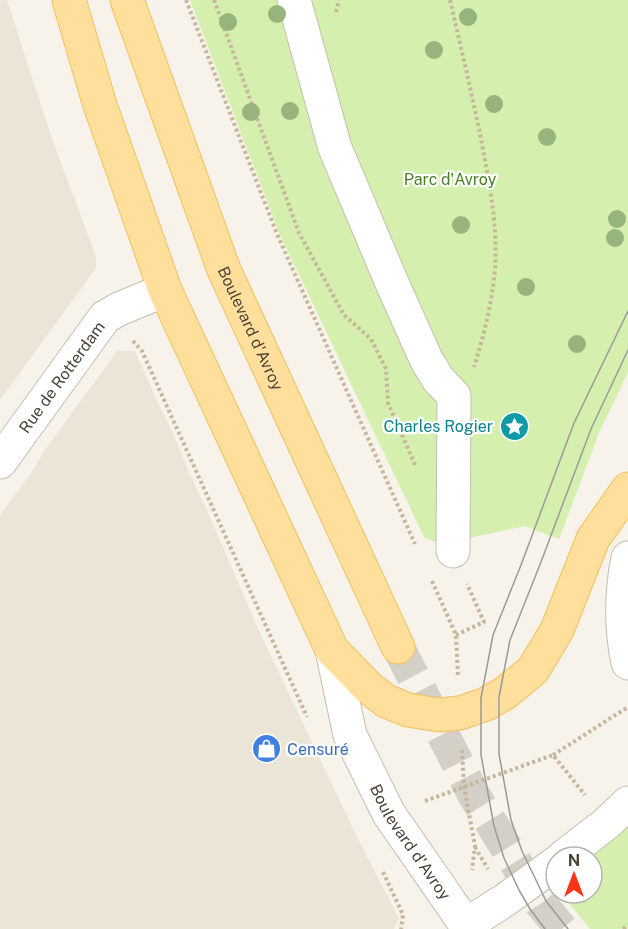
<svg xmlns="http://www.w3.org/2000/svg" width="628" height="929" viewBox="0 0 628 929" font-family="'Public Sans',sans-serif">
<style>
.residential{fill:#ebe5d8}
.green{fill:#d5efaf}
.lines{fill:none;stroke-linecap:round;stroke-linejoin:round}
.major-tunnel{stroke:#d5d0c7;stroke-width:33;stroke-dasharray:33 16;stroke-linecap:butt}
.minor-casing{stroke:#c7bdaf;stroke-width:35}
.major-casing{stroke:#f2c05e;stroke-width:35}
.path{stroke:#c7b69b;stroke-width:4;stroke-dasharray:3 3;stroke-linecap:butt}
.minor{stroke:#fff;stroke-width:33}
.major{stroke:#ffdf9b;stroke-width:33}
.tram{stroke:#9a9a9a;stroke-width:1.5}
.tree{fill:#97b47c}
.labels{text-anchor:middle;stroke-width:4.5;stroke-linejoin:round;paint-order:stroke}
.park-label{font-size:16px;fill:#498121;stroke:#fff}
.street-label{font-size:16px;fill:#4c4337;stroke:#fff}
.culture-label{font-size:16px;fill:#0d838f;stroke:#fff;text-anchor:end}
.shop-label{font-size:16px;fill:#366cbe;stroke:#fff;text-anchor:start}
</style>
<rect width="100%" height="100%" fill="#f7f3eb"/>
<path class="residential" d="M0 0H7L51 136 96 256V268L0 400Z
M117 351H135L158 403 173 433 188 470 205 506 261 635 359 841 399 918 394 929H0V515L34 469 42 454Z"/>
<path class="green" d="M190 0H628V372L599 433 559 539 525 526 441 544 424 537 280 235Z
M628 794V929H590L561 893H592V857H556V884L545 863Z"/>
<g class="lines">
<path class="major-tunnel" d="M398 647 474 795 541 904 562 929"/>
<defs>
<g id="minor">
<path d="M294 0 335 148 392 283 426 359 438 379 454 396 453 551"/>
<path id="s1" d="M0 462 105 317 119 309 165 290"/>
<path d="M628 558C621 593 621 629 628 663"/>
<path id="s2" d="M332 650 350 735 389 814 466 925 470 929"/>
<path d="M563 857 607 823 628 803"/>
<path d="M466 925 505 900 556 863"/>
</g>
<g id="major">
<path d="M69 0 99 102 165 290 332 650 368 687 386 701 408 710 439 715 460 713 486 704 505 693 533 670 557 630 593 539 628 489"/>
<path id="s3" d="M127 0 224 270 398 647"/>
</g>
</defs>
<use href="#minor" class="minor-casing"/>
<use href="#major" class="major-casing"/>
<path class="path" d="M186 0 277 234 415 544
M214 0 299 233 344 315 371 339 386 369 388 403 416 467
M450 0C460 43 470 86 479 129 488 175 498 222 495 269 492 303 484 335 474 367
M336 12 339 0
M133 341 142 351 307 717
M432 581 456 635 458 676
M456 635 484 622 467 584
M462 750 464 787 475 846 472 870
M553 755 628 707
M425 801 553 755 585 795
M475 847 488 869
M383 872 403 915 401 929
M623 929 628 925"/>
<use href="#minor" class="minor"/>
<use href="#major" class="major"/>
<path class="tram" d="M545 929 530 909 519 890 504 858 494 826 481 755V698L493 635 521 565 574 423 628 311
M568 929 546 901 522 851 511 820 499 754V697L510 640 541 562 591 429 628 350"/>
</g>
<g class="tree">
<circle cx="277" cy="14" r="9"/>
<circle cx="468" cy="17" r="9"/>
<circle cx="228" cy="22" r="9"/>
<circle cx="434" cy="50" r="9"/>
<circle cx="494" cy="104" r="9"/>
<circle cx="290" cy="111" r="9"/>
<circle cx="251" cy="112" r="9"/>
<circle cx="547" cy="137" r="9"/>
<circle cx="617" cy="219" r="9"/>
<circle cx="461" cy="225" r="9"/>
<circle cx="615" cy="238" r="9"/>
<circle cx="526" cy="287" r="9"/>
<circle cx="577" cy="344" r="9"/>
</g>
<defs>
<symbol id="sight-disc" viewBox="-11 -11 22 22"><circle r="9.5" fill="#0f9aa8" stroke="#fff"/><path d="M0-6L1.8-2.2L6-1.7L2.9 1.2L3.7 5.4L0 3.3L-3.7 5.4L-2.9 1.2L-6-1.7L-1.8-2.2Z" fill="#fff"/></symbol>
<symbol id="shop-disc" viewBox="-11 -11 22 22"><circle r="9.5" fill="#3f7fe0" stroke="#fff"/><path d="M-5-2.5h2.3a2.7 3.5 0 0 1 5.4 0H5L5.5 6h-11ZM-1.5-2.5h3a1.5 2.3 0 0 0-3 0Z" fill="#fff"/></symbol>
</defs>
<g fill-rule="evenodd">
<use href="#sight-disc" x="498" y="410" width="33" height="33"/>
<use href="#shop-disc" x="250" y="732" width="33" height="33"/>
</g>
<g class="labels">
<g class="park-label">
<text x="450" y="185">Parc d'Avroy</text>
</g>
<g class="street-label">
<text dy="6" stroke="none"><textPath href="#s3" startOffset="351">Boulevard d'Avroy</textPath></text>
<text dy="6" stroke="none"><textPath href="#s1" startOffset="105">Rue de Rotterdam</textPath></text>
<text dy="6" stroke="none"><textPath href="#s2" startOffset="210">Boulevard d'Avroy</textPath></text>
</g>
<g class="culture-label">
<text x="493" y="432">Charles Rogier</text>
</g>
<g class="shop-label">
<text x="287" y="755">Censuré</text>
</g>
</g>
<g transform="translate(574 875)"><circle r="28" fill="#ffffff" stroke="#b7b4af" stroke-width="1.5"/>
<path d="M0-4.5L10 22L0 15L-10 22Z" fill="#ff3419"/>
<text y="-9" font-size="16" font-weight="bold" text-anchor="middle" fill="#4c4337">N</text>
</g>
</svg>
